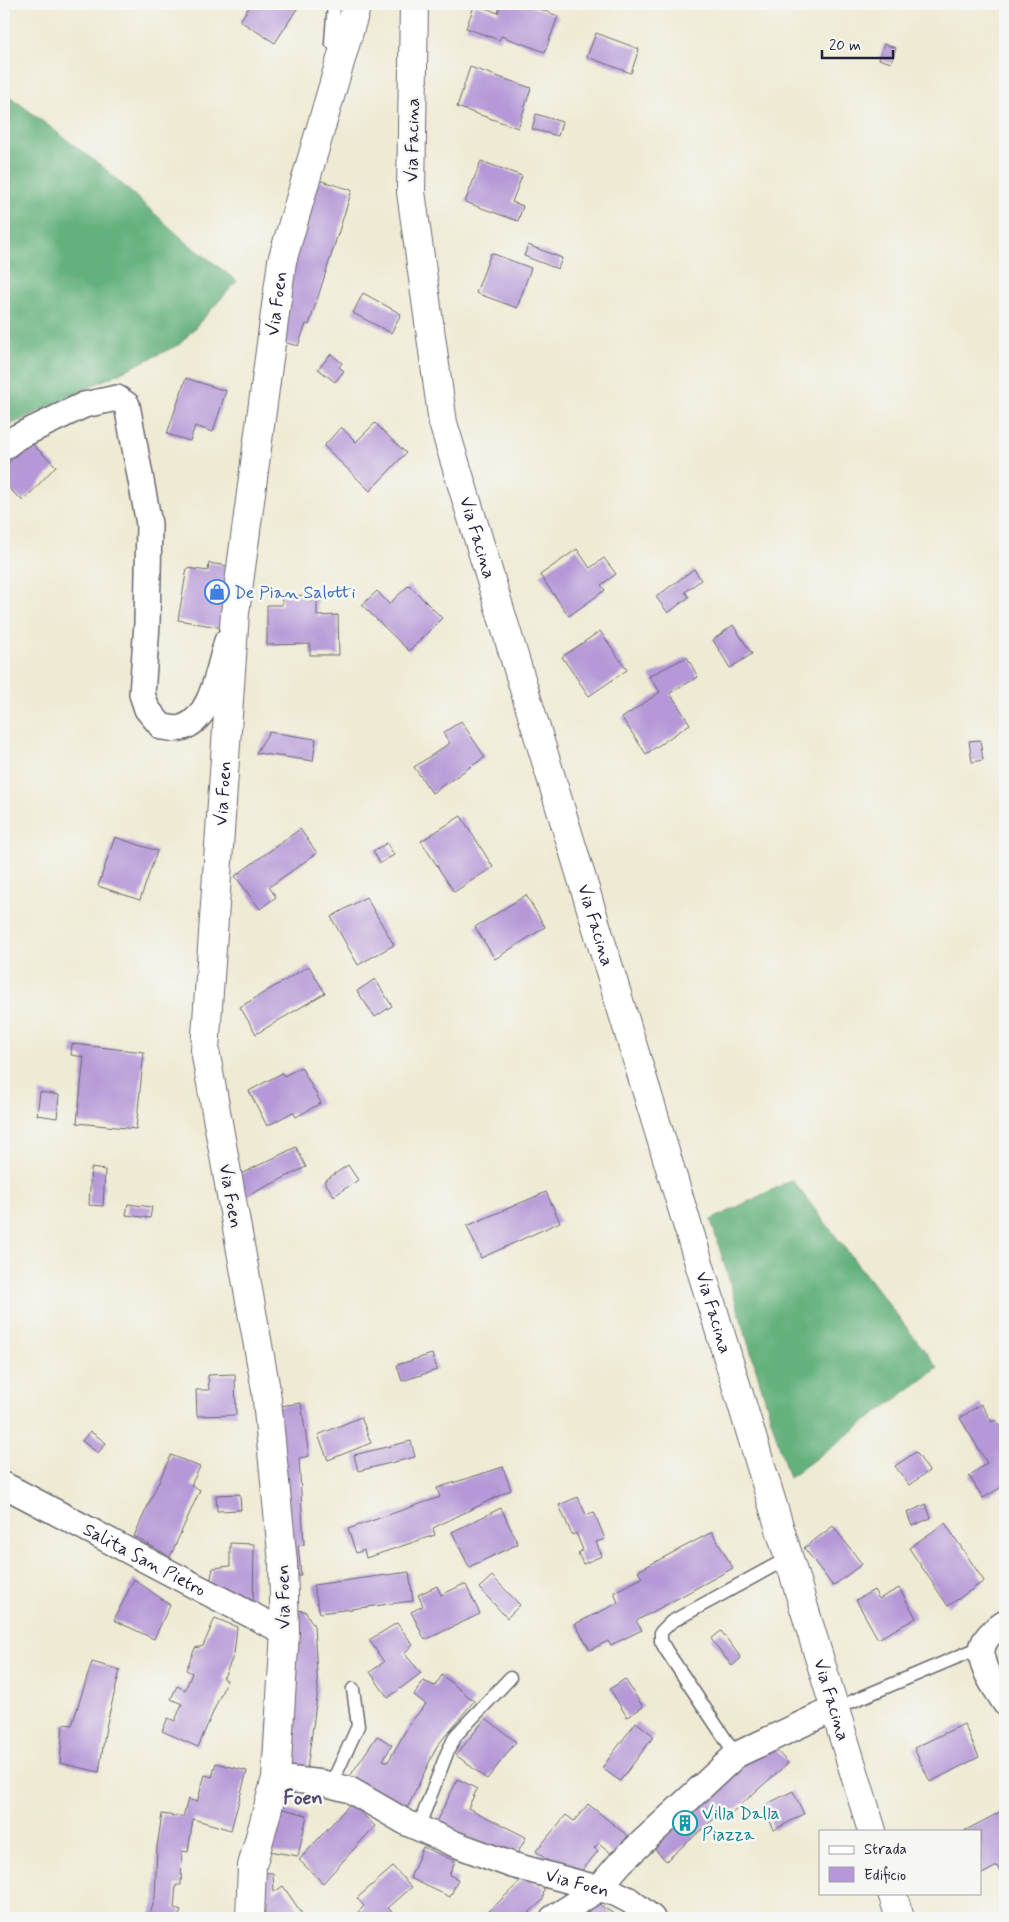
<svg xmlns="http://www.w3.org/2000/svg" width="1009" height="1922" viewBox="0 0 1009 1922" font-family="Mynerve,sans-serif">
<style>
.forest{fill:#64b17b;stroke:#436a5b}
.building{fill:#b598d7}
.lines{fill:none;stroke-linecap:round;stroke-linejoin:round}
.lane-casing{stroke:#696870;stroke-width:15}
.street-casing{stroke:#696870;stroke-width:28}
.secondary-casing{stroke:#696870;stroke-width:30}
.lane{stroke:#fff;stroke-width:12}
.street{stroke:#fff;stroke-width:25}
.secondary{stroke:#fff;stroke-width:28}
.labels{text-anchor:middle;stroke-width:5;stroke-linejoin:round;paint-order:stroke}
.street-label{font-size:18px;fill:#22223b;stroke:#f6f6f2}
.shop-label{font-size:18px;fill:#366cbe;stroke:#f6f6f2;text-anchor:start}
.culture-label{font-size:18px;fill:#0d838f;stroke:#f6f6f2;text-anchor:start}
.quarter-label{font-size:20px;font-weight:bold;fill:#554b72;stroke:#f6f6f2}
</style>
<rect width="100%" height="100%" fill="#f6f6f2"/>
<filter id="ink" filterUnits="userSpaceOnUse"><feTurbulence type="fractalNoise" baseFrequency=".02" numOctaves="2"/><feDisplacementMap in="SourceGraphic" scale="10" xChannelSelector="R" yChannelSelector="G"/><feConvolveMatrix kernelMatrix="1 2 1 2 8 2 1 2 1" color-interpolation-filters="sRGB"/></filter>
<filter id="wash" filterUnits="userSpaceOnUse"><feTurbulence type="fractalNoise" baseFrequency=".0096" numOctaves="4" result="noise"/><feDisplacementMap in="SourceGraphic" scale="20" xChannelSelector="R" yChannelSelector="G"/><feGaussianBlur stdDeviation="1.12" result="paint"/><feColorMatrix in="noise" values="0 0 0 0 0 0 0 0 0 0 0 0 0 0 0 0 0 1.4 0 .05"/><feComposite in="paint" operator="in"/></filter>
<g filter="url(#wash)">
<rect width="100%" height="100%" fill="#eeead3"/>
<path class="forest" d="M4 92 104 168 186 242 237 281 180 344 4 428Z
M792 1180 938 1368 789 1478 711 1220Z"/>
<g id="blocks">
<path class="building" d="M251 4H300L275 43 240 21Z
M475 4 498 13 501 4H526L558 16 545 52 501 36 499 40 466 28Z
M596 33 639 49 631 73 587 57Z
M884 44 896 48 891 63 879 59Z
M470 67 531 88 518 128 457 107Z
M536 114 562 122 558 136 532 129Z
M481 161 522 176 512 202 523 206 518 221 465 202Z
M318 180 352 190 309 325 306 324 298 346 276 340 277 315Z
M528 245 562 258 558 269 524 256Z
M491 253 531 268 517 308 476 293Z
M363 293 401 314 391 333 353 313Z
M331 354 342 363 339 367 344 371 335 382 318 369Z
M186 378 226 391 213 432 195 426 190 441 167 434Z
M375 423 406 453 370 491 324 446 341 427 356 442Z
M30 442 56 466 23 501 4 484V467Z
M577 549 590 568 604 558 616 574 601 585 605 590 569 616 540 575Z
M209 563 234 567 223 628 178 620 187 568 208 571Z
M694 569 701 580 685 592 689 597 668 613 656 597Z
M409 585 442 618 409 651 362 605 377 591 389 604Z
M317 595V616L338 615 339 655H310V644L267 645V605H282V596Z
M733 625 752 654 730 668 713 640Z
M600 631 627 670 589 696 562 657Z
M687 657 698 677 670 693 690 724 646 754 622 718 660 692 649 676Z
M461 721 485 757 432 793 414 767 450 743 443 733Z
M269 732 316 739 313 761 256 753Z
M980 740 983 760 972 762 969 741Z
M461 816 493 867 454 892 421 841Z
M300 829 317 853 269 887 276 897 260 909 235 876Z
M115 837 157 851 140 900 98 886Z
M387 843 394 855 380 863 373 851Z
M526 895 545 927 495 959 475 927Z
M366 897 394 945 358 965 331 917Z
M309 966 325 993 256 1034 240 1007Z
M375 979 392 1006 375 1017 357 991Z
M72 1044 144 1052 136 1129 77 1123 84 1057 71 1055Z
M301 1067 321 1103 296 1117 293 1112 267 1126 249 1091 282 1073 284 1076Z
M40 1092 59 1095 57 1118 37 1115Z
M296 1147 306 1167 239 1200V1175Z
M348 1165 358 1180 334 1196 324 1181Z
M91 1168 105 1170 103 1206 89 1205Z
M546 1192 560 1222 481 1258 467 1226Z
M128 1204 152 1207 150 1218 126 1215Z
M432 1354 437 1370 402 1381 397 1365Z
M235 1374 236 1415 197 1416 196 1390H209L208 1375Z
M301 1403 309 1456 299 1458 304 1545H298L301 1575 274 1578 259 1409Z
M981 1404 992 1422 996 1420 1005 1435V1485L983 1498 969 1476 987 1463 960 1418Z
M361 1417 371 1443 328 1460 318 1435Z
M90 1431 106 1443 98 1453 82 1441Z
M411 1441 415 1457 358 1471 354 1455Z
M916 1452 929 1471 909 1485 895 1466Z
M171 1455 200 1467 191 1485 200 1490 170 1557 134 1536Z
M503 1467 511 1490 433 1528 435 1535 366 1558 364 1550 356 1553 348 1529 440 1497 437 1488Z
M240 1494 241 1510 217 1511 216 1495Z
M578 1497 586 1515 594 1512 605 1539 596 1542 602 1556 583 1564 578 1553 583 1550 576 1533 572 1535 559 1505Z
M926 1504 931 1518 912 1526 907 1513Z
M501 1508 518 1544 469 1567 452 1532Z
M945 1523 984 1581 948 1606 909 1548Z
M833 1526 862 1564 833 1586 804 1548Z
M712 1532 733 1568 636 1621 642 1630 611 1645 608 1641 590 1650 575 1624 618 1603 614 1592 642 1578 638 1571Z
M230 1543 254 1544 253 1605 208 1592 213 1568 230 1566Z
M409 1572 413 1601 320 1613 313 1585Z
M492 1576 520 1605 507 1618 479 1588Z
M134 1579 170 1605 154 1639 114 1620Z
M462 1585H466L480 1614 425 1640 411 1612 423 1606 418 1595 437 1586 441 1595Z
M899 1588 916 1618 878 1639 856 1600 874 1590 879 1599Z
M276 1608 305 1611 314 1626 318 1690 307 1769 265 1762Z
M215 1618 237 1627 234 1655 223 1679 227 1680 198 1747 162 1731 168 1718 175 1721 182 1704 171 1699 177 1686 185 1690 192 1673 186 1670 195 1648 203 1646Z
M397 1623 413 1645 404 1653 421 1673 388 1698 370 1672 384 1662 369 1640Z
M721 1631 741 1658 732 1666 711 1639Z
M92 1662 120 1670 106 1727 99 1772 60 1763 63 1724 72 1725Z
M442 1675 474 1701 437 1746 403 1817 348 1779 377 1736 392 1745 383 1760 388 1762 410 1723 426 1704 414 1695 423 1681 435 1686Z
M625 1679 643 1707 627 1717 610 1689Z
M486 1718 516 1742 487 1779 456 1755Z
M636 1722 654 1736 620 1781 602 1768Z
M964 1724 979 1757 930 1782 914 1748Z
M767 1740 788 1763 728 1816 723 1811 666 1861 650 1844Z
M216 1763 247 1771 231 1830 193 1819 188 1852 182 1851 181 1885H176L174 1908 181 1911 178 1918H149L155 1898 157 1847 162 1814 183 1817 188 1799 197 1802 205 1775 212 1777Z
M458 1779 477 1789 468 1808 526 1837 514 1860 436 1822Z
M793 1791 804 1814 774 1830 763 1806Z
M351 1803 375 1826 323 1883 299 1860Z
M588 1804 628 1836 613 1855 599 1843 594 1848 598 1851 573 1882 536 1851 566 1815 574 1821Z
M270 1806 307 1815 298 1856 262 1850Z
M1004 1810 1005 1811V1882L997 1866 982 1874 980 1871V1831H964Z
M423 1847 455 1861 449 1875 458 1879 450 1897 410 1878Z
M393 1867 412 1887 388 1908 397 1918H358L355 1915 364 1906 357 1898Z
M248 1872 273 1873 274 1892 283 1886 305 1918H271L269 1915 243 1917Z
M524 1878 544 1887 543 1900 523 1918H490L486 1914Z
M588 1897 620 1918H566Z"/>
</g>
</g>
<g filter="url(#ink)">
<use href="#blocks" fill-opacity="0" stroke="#696870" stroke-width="1"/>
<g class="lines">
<defs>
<path id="lane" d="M334 4 331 42 343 53
M834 1709 981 1647
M736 1755 666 1650 661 1641V1632L671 1622 788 1558
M331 1785 358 1726 353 1689
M418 1828 447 1753 456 1735 510 1678"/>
<g id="street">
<path d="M4 447 17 437 84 405 117 398 127 405 149 524 147 624 142 694 147 709 162 727C168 727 175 730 181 728 212 720 219 667 227 641"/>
<path id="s1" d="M4 1485C98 1534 190 1585 285 1632"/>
<path d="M1005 1623C999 1627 991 1632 987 1638 971 1658 995 1686 1005 1703"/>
<path id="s2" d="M276 1778 323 1783 350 1790 407 1823 455 1844 512 1865 615 1893 629 1900 652 1918"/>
<path d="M553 1918 597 1890 621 1862 736 1755 834 1709"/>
</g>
<g id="secondary">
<path id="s3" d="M414 4 411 192 443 423 872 1831"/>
<path d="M892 1893 900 1918"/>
<path id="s4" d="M250 1918 252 1866 276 1778 285 1632 283 1563 266 1390 205 1050 235 613 282 261 357 4"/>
</g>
</defs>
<use href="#lane" class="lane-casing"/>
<use href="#street" class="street-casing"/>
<use href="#secondary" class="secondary-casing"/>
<use href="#lane" class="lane"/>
<use href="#street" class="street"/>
<use href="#secondary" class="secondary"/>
</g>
</g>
<defs>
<symbol id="shop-ring" viewBox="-11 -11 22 22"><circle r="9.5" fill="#f6f6f2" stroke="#3f7fe0" stroke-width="1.5"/><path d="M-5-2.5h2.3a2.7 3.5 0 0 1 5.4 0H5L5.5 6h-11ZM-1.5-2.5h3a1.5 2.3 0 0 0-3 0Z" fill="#3f7fe0"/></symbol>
<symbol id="building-ring" viewBox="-11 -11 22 22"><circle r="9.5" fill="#f6f6f2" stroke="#0f9aa8" stroke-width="1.5"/><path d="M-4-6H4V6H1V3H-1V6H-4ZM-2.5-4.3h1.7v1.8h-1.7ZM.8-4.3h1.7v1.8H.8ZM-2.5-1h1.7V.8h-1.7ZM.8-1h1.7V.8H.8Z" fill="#0f9aa8"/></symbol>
</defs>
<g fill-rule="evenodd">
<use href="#shop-ring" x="203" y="578" width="28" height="28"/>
<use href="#building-ring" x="671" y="1809" width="28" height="28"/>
</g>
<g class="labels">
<g class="street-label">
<text transform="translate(412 140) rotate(-89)" y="6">Via Facina</text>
<text dy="6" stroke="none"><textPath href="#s4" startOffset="1628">Via Foen</textPath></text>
<text dy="6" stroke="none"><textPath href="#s3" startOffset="541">Via Facina</textPath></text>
<text dy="6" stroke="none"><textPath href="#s4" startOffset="1135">Via Foen</textPath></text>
<text dy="6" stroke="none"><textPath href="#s3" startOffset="946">Via Facina</textPath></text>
<text transform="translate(231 1196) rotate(80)" y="6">Via Foen</text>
<text dy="6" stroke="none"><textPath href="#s3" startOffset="1351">Via Facina</textPath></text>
<text dy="6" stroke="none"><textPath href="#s1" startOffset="159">Salita San Pietro</textPath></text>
<text transform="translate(283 1597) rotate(-91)" y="6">Via Foen</text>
<text dy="6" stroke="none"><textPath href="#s3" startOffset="1756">Via Facina</textPath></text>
<text dy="6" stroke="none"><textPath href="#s2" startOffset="322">Via Foen</textPath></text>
</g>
<g class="shop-label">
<text x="234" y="598">De Pian Salotti</text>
</g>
<g class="culture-label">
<text x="702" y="1819">Villa Dalla<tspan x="702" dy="21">Piazza</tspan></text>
</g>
<g class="quarter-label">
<text x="303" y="1804">Foen</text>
</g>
</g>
<rect width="1009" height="1922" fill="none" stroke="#f6f6f2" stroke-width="20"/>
<rect x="819" y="1830" width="162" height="65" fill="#f6f6f2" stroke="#a1a1a9"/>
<rect x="829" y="1846" width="25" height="8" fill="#ffffff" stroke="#a1a1a9"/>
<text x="864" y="1854" font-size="15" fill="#22223b">Strada</text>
<rect x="829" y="1867" width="25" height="15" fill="#b598d7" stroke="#a1a1a9"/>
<text x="864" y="1880" font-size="15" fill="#22223b">Edificio</text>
<path d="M822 50v8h71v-8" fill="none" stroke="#22223b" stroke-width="2.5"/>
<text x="829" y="50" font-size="15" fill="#22223b" stroke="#f6f6f2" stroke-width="4" paint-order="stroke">20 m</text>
</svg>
